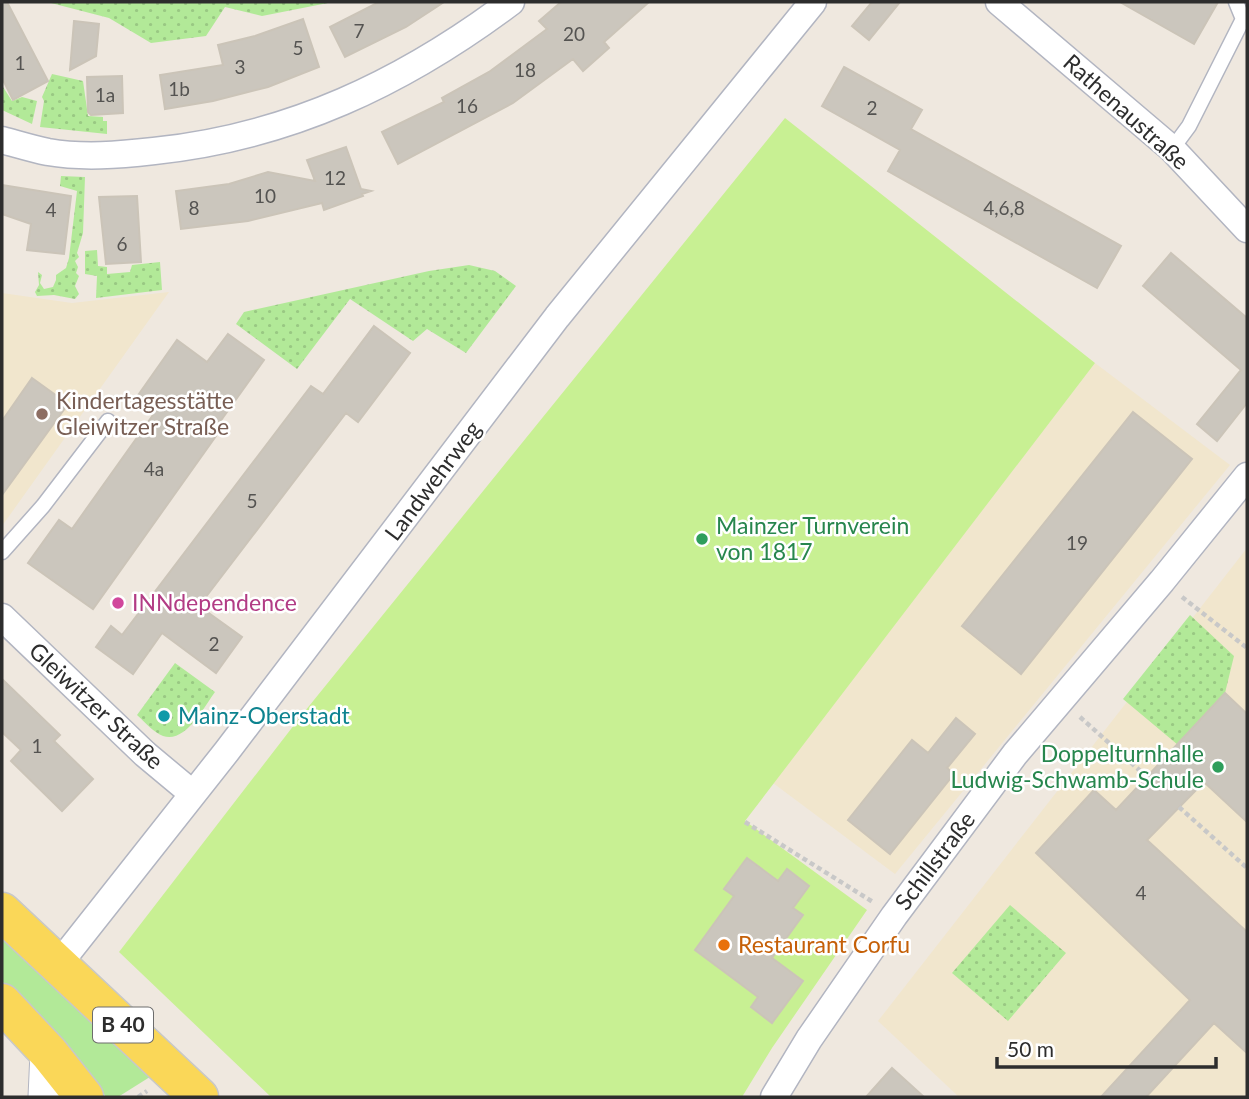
<svg xmlns="http://www.w3.org/2000/svg" width="1249" height="1099" viewBox="0 0 1249 1099" font-family="Lato,sans-serif">
<style>
.education{fill:#f1e6cd}
.grass{fill:url(#grass-dots)}
.garden{fill:#b2e998}
.pitch{fill:#c8f093}
.building{fill:#cbc6bd;stroke:#cbc4b8;stroke-width:2}
.lines{fill:none;stroke-linecap:round;stroke-linejoin:round}
.lane-casing{stroke:#b2b5c1;stroke-width:17}
.street-casing{stroke:#b2b5c1;stroke-width:29}
.secondary-casing{stroke:#b2b5c1;stroke-width:39}
.primary-casing{stroke:#c8c8c8;stroke-width:41}
.path{stroke:#c8c8c8;stroke-width:4.5;stroke-dasharray:5 3.5;stroke-linecap:butt}
.lane{stroke:#fff;stroke-width:14}
.street{stroke:#fff;stroke-width:26}
.secondary{stroke:#fff;stroke-width:37}
.primary{stroke:#fad758;stroke-width:38}
.education-dot{fill:#8d6e63;stroke:#fff;stroke-width:2.5}
.leisure-dot{fill:#2e9e5b;stroke:#fff;stroke-width:2.5}
.hotel-dot{fill:#d1479c;stroke:#fff;stroke-width:2.5}
.culture-dot{fill:#0f9aa8;stroke:#fff;stroke-width:2.5}
.food-dot{fill:#e8710a;stroke:#fff;stroke-width:2.5}
.labels{text-anchor:middle;stroke-width:5;stroke-linejoin:round;paint-order:stroke}
.number-label{font-size:19px;fill:#545351}
.shield{fill:#fff;stroke:#6c6c6c;stroke-width:2}
.shield-label{font-size:21px;font-weight:bold;fill:#2d2d2d}
.street-label{font-size:23px;fill:#2d2d2d;stroke:#fff}
.education-label{font-size:23px;fill:#785e54;stroke:#fff;text-anchor:start}
.leisure-label{font-size:23px;fill:#27864d;stroke:#fff;text-anchor:start}
.hotel-label{font-size:23px;fill:#b23c85;stroke:#fff;text-anchor:start}
.culture-label{font-size:23px;fill:#0d838f;stroke:#fff;text-anchor:start}
.food-label{font-size:23px;fill:#c56008;stroke:#fff;text-anchor:start}
</style>
<defs>
<pattern id="grass-dots" width="8" height="8" patternUnits="userSpaceOnUse" patternTransform="scale(1.75)"><rect width="8" height="8" fill="#b2e998"/><path d="M2 2h.1M6 6h.1" fill="none" stroke="#99c883" stroke-width="1.8" stroke-linecap="round"/></pattern>
</defs>
<rect width="100%" height="100%" fill="#efe8df"/>
<path class="education" d="M169 292 2 526V293L72 303Z
M1095 363 1230 465 895 874 773 783Z
M1247 548V1097H959L878 1021Z"/>
<path class="grass" d="M333 2 262 16 225 7 206 36 151 43 109 18 51 3Z
M52 74 83 81 88 116 103 117V121H107V134L40 127 44 101 42 97Z
M3 87 12 101 22 97 37 101 32 124 2 110Z
M61 176 85 177 83 233 77 253 79 257 75 261 78 267 76 273 79 276 75 286 79 294 75 299 54 295 37 296 35 292 39 285 38 272 42 275 40 283 44 289 53 287 56 280V275L66 268 69 258 77 191 60 186Z
M97 250 98 266 107 267V274L130 272 132 265 160 262 162 290 96 298 97 276 85 274V251Z
M469 265 495 271 516 286 466 353 427 329 413 341 350 299 297 369 236 324 244 312 429 271Z
M1190 615 1234 656 1225 693 1178 745 1123 699Z
M175 663 215 692C204 707 185 744 163 736 153 732 145 722 137 715Z
M1010 905 1066 953 1008 1021 952 973Z"/>
<path class="garden" d="M2 932 153 1075 118 1097H106L83 1065 2 981Z"/>
<path class="pitch" d="M785 118 1095 363 745 821 867 910 772 1048 742 1097H271L119 952 301 716Z"/>
<path class="building" d="M2 2H7L48 81 13 100 2 78Z
M379 2H444L406 27 345 57 330 27Z
M561 2H649L604 42 609 48 583 71 573 59 513 103 398 164 382 132 444 102 442 98 489 72 547 29 539 21Z
M872 2H900L869 40 852 26Z
M1120 2H1218L1194 44Z
M303 19 319 67 268 87 213 101 165 109 160 75 223 65 218 45 255 36Z
M74 21 99 24 96 56 70 70Z
M844 67 922 110 911 129 1121 246 1097 288 888 171 900 150 822 106Z
M122 76 123 113 91 115 88 112 87 77Z
M346 147 361 189 371 191 362 194 363 196 324 210 322 203 248 221 181 229 176 191 229 184 268 172 315 181 307 160Z
M2 185 71 196 64 254 27 250 31 224 2 214Z
M137 196 141 262 106 264 99 197Z
M1171 253 1247 318V403L1217 441 1197 424 1241 370 1143 286Z
M374 326 410 353 358 422 346 413 199 606 242 637 216 673 162 633 133 674 96 647 111 626 122 635 311 386 323 394Z
M228 334 264 360 212 433 216 436 93 609 28 563 59 520 72 529 153 415 134 401 177 340 207 362Z
M32 378 68 404 2 495V421Z
M1133 412 1192 459 1021 674 962 626Z
M2 679 60 735 54 741 93 779 62 811 11 761 21 750 2 732Z
M1225 693 1247 714V822L1204 782 1147 840 1247 932V1053L1214 1023 1146 1097H1101L1190 1000 1036 853 1094 790 1116 810Z
M956 718 975 734 947 768 954 774 890 854 848 820 912 740 928 753Z
M747 858 778 881 787 869 809 886 793 908 803 915 772 958 803 981 772 1023 751 1007 758 997 695 950 734 896 724 889Z
M892 1068 924 1097H866Z"/>
<g class="lines">
<defs>
<path id="lane" d="M1172 149 1189 126 1243 19 1236 2
M2 552 43 506 108 421"/>
<path id="street" d="M999 2 1172 149 1247 229
M2 140C17 144 33 149 48 152 83 158 119 155 154 151 289 137 403 83 511 2
M2 617 145 754 193 794
M58 965 227 751 557 317 813 2
M774 1097 809 1039 894 916 1015 754 1162 581 1247 476"/>
<path id="secondary" d="M47 1097 49 1053"/>
<path id="primary" d="M2 912 199 1097
M2 1003 49 1053 84 1097"/>
</defs>
<use href="#lane" class="lane-casing"/>
<use href="#street" class="street-casing"/>
<use href="#secondary" class="secondary-casing"/>
<use href="#primary" class="primary-casing"/>
<path class="path" d="M1182 597 1247 648
M1080 717 1147 777
M1179 807 1247 868
M745 822 873 902
M138 1097 147 1091"/>
<use href="#lane" class="lane"/>
<use href="#street" class="street"/>
<use href="#secondary" class="secondary"/>
<use href="#primary" class="primary"/>
</g>
<circle class="education-dot" cx="42" cy="414" r="7"/>
<g class="leisure-dot">
<circle cx="702" cy="539" r="7"/>
<circle cx="1218" cy="767" r="7"/>
</g>
<circle class="hotel-dot" cx="118" cy="603" r="7"/>
<circle class="culture-dot" cx="164" cy="716" r="7"/>
<circle class="food-dot" cx="724" cy="945" r="7"/>
<g class="labels">
<g class="number-label">
<text x="359" y="38">7</text>
<text x="574" y="41">20</text>
<text x="298" y="55">5</text>
<text x="20" y="70">1</text>
<text x="240" y="74">3</text>
<text x="525" y="77">18</text>
<text x="179" y="96">1b</text>
<text x="105" y="102">1a</text>
<text x="467" y="113">16</text>
<text x="872" y="115">2</text>
<text x="335" y="185">12</text>
<text x="265" y="203">10</text>
<text x="194" y="215">8</text>
<text x="1004" y="215">4,6,8</text>
<text x="51" y="217">4</text>
<text x="122" y="251">6</text>
<text x="154" y="476">4a</text>
<text x="252" y="508">5</text>
<text x="1077" y="550">19</text>
<text x="214" y="651">2</text>
<text x="37" y="753">1</text>
<text x="1141" y="900">4</text>
</g>
<rect class="shield" x="93" y="1007.5" width="60" height="35" rx="5"/>
<g class="shield-label">
<text x="123" y="1032">B 40</text>
</g>
<g class="street-label">
<text transform="translate(1126 112) rotate(42)" y="8">Rathenaustraße</text>
<text transform="translate(433 481) rotate(-53)" y="8">Landwehrweg</text>
<text transform="translate(96 706) rotate(43)" y="8">Gleiwitzer Straße</text>
<text transform="translate(935 861) rotate(-53)" y="8">Schillstraße</text>
</g>
<g class="education-label">
<text x="56" y="409">Kindertagesstätte<tspan x="56" dy="26">Gleiwitzer Straße</tspan></text>
</g>
<g class="leisure-label">
<text x="716" y="534">Mainzer Turnverein<tspan x="716" dy="26">von 1817</tspan></text>
<text x="1204" y="762" text-anchor="end">Doppelturnhalle<tspan x="1204" dy="26">Ludwig-Schwamb-Schule</tspan></text>
</g>
<g class="hotel-label">
<text x="132" y="611">INNdependence</text>
</g>
<g class="culture-label">
<text x="178" y="724">Mainz-Oberstadt</text>
</g>
<g class="food-label">
<text x="738" y="953">Restaurant Corfu</text>
</g>
</g>
<rect width="1249" height="1099" fill="none" stroke="#2d2d2d" stroke-width="7"/>
<path d="M997 1057v10h219v-10" fill="none" stroke="#2d2d2d" stroke-width="3.5"/>
<text x="1007" y="1057" font-size="21" fill="#2d2d2d" stroke="#ffffff" stroke-width="5" paint-order="stroke">50 m</text>
</svg>
